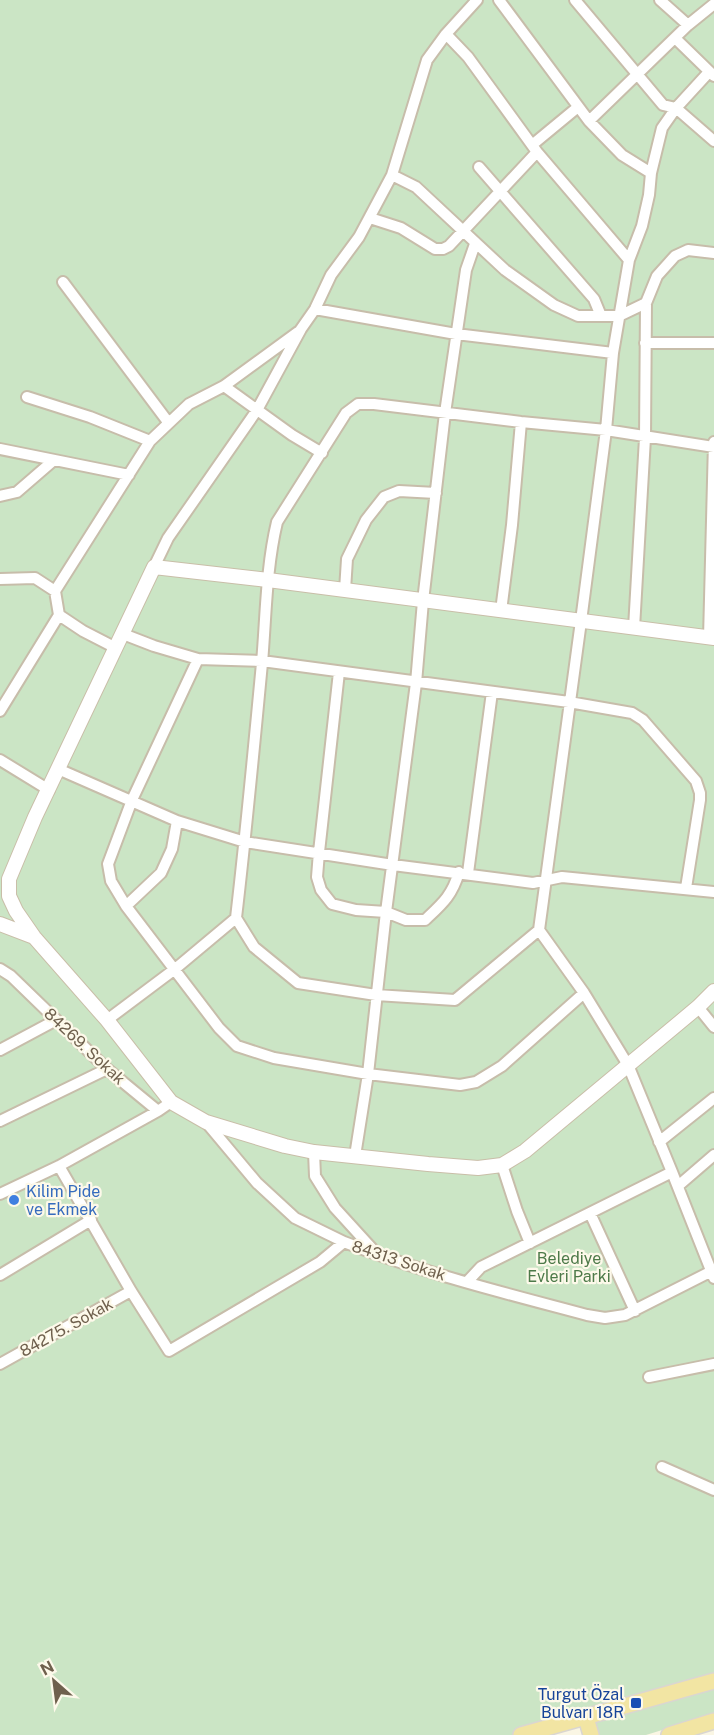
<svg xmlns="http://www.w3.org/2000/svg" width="714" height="1735" viewBox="0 0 714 1735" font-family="'Public Sans',sans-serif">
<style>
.green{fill:#cbe5c5}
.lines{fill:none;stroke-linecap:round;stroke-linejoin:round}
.street-casing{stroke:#c7bdaa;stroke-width:14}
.secondary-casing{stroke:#c9bea8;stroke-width:16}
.primary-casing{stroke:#dad6d1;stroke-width:18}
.street{stroke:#fff;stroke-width:10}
.secondary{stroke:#fff;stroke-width:14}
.primary{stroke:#f2e5a3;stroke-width:15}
.shop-dot{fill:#3f7fe0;stroke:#fdf9ea;stroke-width:2}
.transit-dot{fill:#1a4fb4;stroke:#fdf9ea;stroke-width:2}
.labels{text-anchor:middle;stroke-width:4.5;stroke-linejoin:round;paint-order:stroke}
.street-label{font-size:16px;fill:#6f604d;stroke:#fdf9ea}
.shop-label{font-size:16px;fill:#366cbe;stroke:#fdf9ea;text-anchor:start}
.park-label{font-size:16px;fill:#4d7a49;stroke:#fdf9ea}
.transit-label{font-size:16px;fill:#164399;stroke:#fdf9ea;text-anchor:end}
</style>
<rect width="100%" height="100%" fill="#faf6e4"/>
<path class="green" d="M0 0H714V1673L582 1713 519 1735H0Z
M714 1688V1714L646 1735H589L586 1723Z"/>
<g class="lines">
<defs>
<path id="street" d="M499 0 589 121 622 155 651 173
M575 0 663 105 676 108 714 141
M660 0 688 25
M446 34 468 57 537 152 629 260
M675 38 714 76
M709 72 676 108 662 128 651 173 649 195 642 226 629 260 613 353 606 430 581 621 539 930 455 1000 376 995 298 983 254 947 236 918C246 833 254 748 262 663 266 616 266 568 277 522L346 413 358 404H374L521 422 606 430 714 447
M589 121 688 25 714 4
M532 145 578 107
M479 167 594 299 601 316
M392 175 416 187 505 270 554 305 578 316H619L646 303 657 276 675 256 688 250 714 253
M370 218 401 228 435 249H443L449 246 537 152
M63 282 168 422
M315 309 456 334 613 353
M645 343H714
M224 386 292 435 322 453
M27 397 90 417 150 441
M0 449 129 475
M0 496 17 492 54 460
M154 567 168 538 257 410 301 329 315 309 331 275 359 237 392 175 427 60 446 34 477 0
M0 579 35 578 55 591
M345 590 347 559 366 520 384 497 399 491 436 493
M501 611 512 525 521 422
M634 628 645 438 646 303
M123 634 154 646 198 659 262 661 569 702 632 713 643 720 696 781 700 793V800L686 888
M709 638 714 442
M116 648 83 631 59 615 55 591 150 441 189 404 224 386 298 332
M198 659 132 800 108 864 111 881 126 906 219 1028 237 1046 274 1058 368 1074 460 1085 476 1082 502 1066 584 993
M339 672 319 852 317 877 321 890 332 904 356 910 386 912 406 920H425C442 904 452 896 459 872
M0 711 59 615
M0 760 49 790
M58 769 177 821 245 842 393 865 533 883 562 877 714 892
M468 873 492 692
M126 906 161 873 172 849 177 821
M539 930 584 993 628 1065 672 1172 714 1278
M0 969 11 976 107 1069 158 1111 171 1102
M698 1007 714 1027
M107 1020 175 969 236 918
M0 1050 56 1020
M0 1121 107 1069
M206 1122 257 1183 295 1218 344 1242
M659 1142 714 1098
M314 1152 315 1176 335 1208 376 1253
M355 1156 368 1074 386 912 416 683 423 601 445 413 466 270 475 244
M502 1165 517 1211 530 1243
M59 1166 131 1291 169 1351 320 1262 344 1242C423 1273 505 1293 587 1315L605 1318 625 1315 714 1270
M678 1186 714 1155
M0 1194 59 1166 158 1111
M590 1213 635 1311
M0 1275 91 1220
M467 1282 481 1267 672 1172
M0 1364 131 1291
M649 1377 714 1364
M662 1467 714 1490"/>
<path id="secondary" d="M714 638 268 580 154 567 35 817 9 879V896L16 911 34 937 107 1020 171 1102 206 1122 285 1146 314 1152 428 1164 478 1168 502 1165 525 1151 698 1007 714 991
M0 924 34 937"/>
<path id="primary" d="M584 1717 587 1721 591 1735
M521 1735 714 1681
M669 1735 714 1721"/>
</defs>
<use href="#street" class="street-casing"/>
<use href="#secondary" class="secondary-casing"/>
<use href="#primary" class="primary-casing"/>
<use href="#street" class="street"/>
<use href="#secondary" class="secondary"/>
<use href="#primary" class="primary"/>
</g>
<circle class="shop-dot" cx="14" cy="1200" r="6"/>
<rect class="transit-dot" x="630" y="1697" width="12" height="12" rx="3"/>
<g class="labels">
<g class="street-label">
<text transform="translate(85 1046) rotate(43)" y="6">84269. Sokak</text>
<text transform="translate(399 1260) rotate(18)" y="6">84313 Sokak</text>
<text transform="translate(66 1327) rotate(-29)" y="6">84275. Sokak</text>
</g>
<g class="shop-label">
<text x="26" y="1197">Kilim Pide<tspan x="26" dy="18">ve Ekmek</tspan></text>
</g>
<g class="park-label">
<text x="569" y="1264">Belediye<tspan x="569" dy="18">Evleri Parki</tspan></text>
</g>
<g class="transit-label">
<text x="624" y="1700">Turgut Özal<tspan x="624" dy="18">Bulvarı 18R</tspan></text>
</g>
</g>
<g transform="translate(54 1681) rotate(332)" stroke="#fdf9ea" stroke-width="4.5" paint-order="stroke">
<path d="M0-4.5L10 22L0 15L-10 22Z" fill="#6f604d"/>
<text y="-9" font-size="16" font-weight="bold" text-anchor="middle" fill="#6f604d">N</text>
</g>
</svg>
